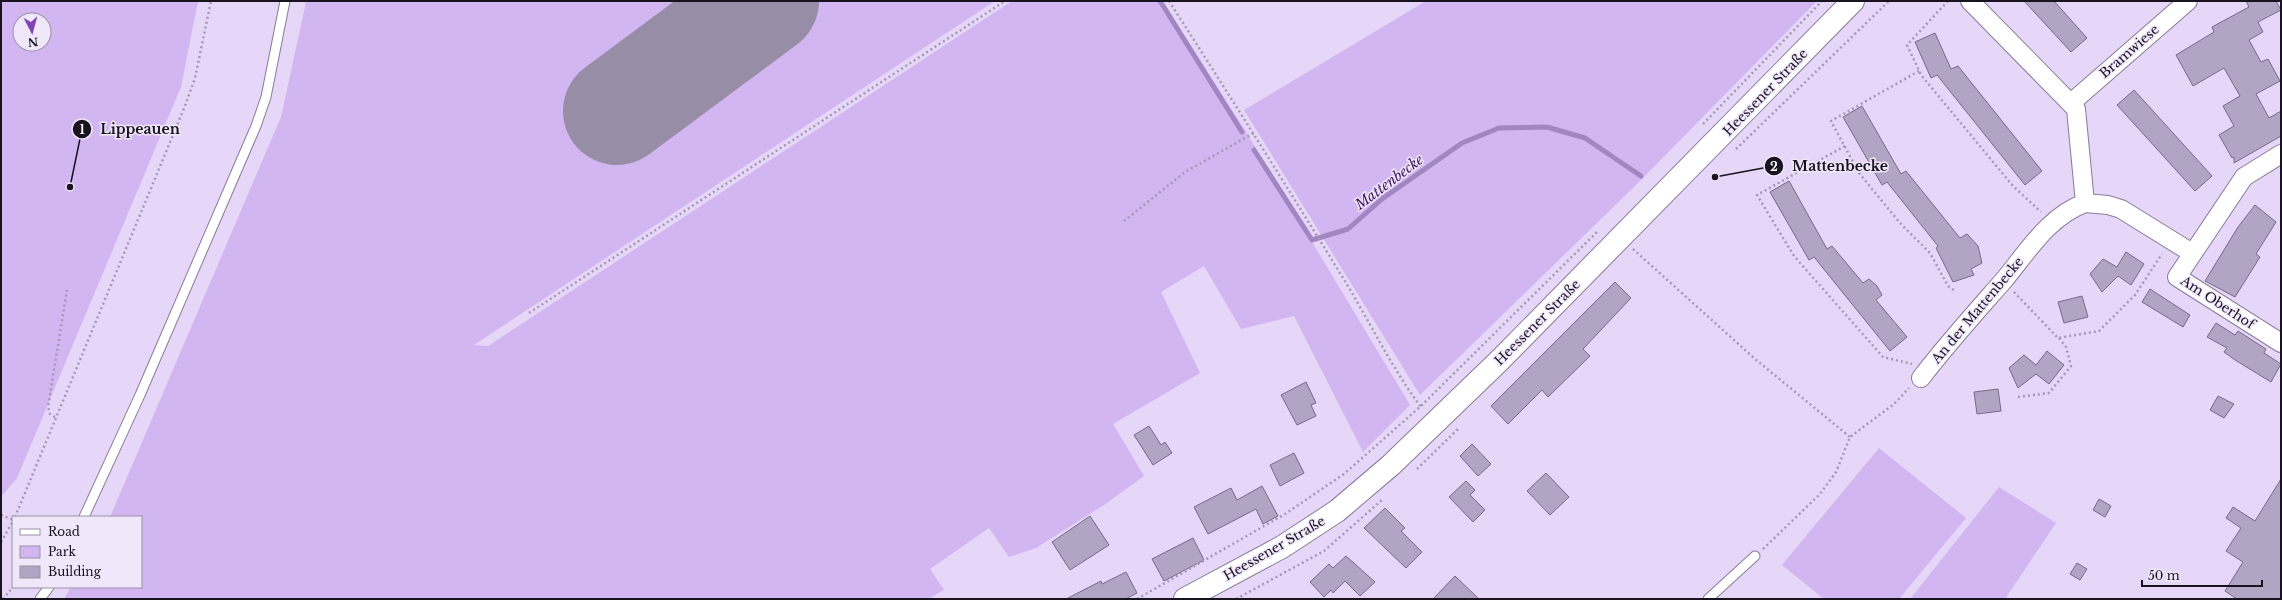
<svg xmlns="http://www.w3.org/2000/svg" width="2282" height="600" viewBox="0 0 2282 600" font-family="'Libre Baskerville',serif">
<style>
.green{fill:#d2b6f1;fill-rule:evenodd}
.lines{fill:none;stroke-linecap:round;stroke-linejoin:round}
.stream{stroke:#a286c2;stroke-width:5}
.runway{stroke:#988da6;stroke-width:108}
.building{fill:#b2a4c3;stroke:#776a87}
.service-casing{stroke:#897b99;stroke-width:11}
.minor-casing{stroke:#897b99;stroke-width:20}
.secondary-casing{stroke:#897b99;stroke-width:24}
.path{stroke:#a498b2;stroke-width:2.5;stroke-dasharray:2 3;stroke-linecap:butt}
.service{stroke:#fff;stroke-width:9}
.minor{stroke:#fff;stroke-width:18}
.secondary{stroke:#fff;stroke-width:22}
.labels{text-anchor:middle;stroke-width:3;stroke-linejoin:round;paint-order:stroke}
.street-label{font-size:13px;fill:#18131e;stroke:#f0e7fb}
.water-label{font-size:14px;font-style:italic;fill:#3d165d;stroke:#f0e7fb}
.leader{fill:none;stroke:#18131e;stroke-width:1.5}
.callout-dot{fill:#18131e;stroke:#f0e7fb;stroke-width:1.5}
.mark-label{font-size:12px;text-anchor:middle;font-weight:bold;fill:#fff}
.callout-label{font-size:14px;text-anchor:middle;font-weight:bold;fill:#18131e;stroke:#f0e7fb;stroke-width:3;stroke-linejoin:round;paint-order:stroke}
</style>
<rect width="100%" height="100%" fill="#e6d7f8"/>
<path class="green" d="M1 1H198L181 87 17 478 1 497ZM20 20H44V44H20Z
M309 1H995L474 345 488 346 1012 1H1162L1243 127 1410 405 1363 452 1294 316 1241 329 1204 266 1161 292 1200 373 1113 424 1144 476 1104 505 1036 548 1009 557 989 528 930 569 944 590 928 599H64L71 587H141V517H110L281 117 306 2Z
M1426 1H1817L1637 184 1420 395 1244 110Z
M1879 448 1966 518 1899 599H1824L1782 565Z
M1999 487 2056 523 2005 599H1910Z"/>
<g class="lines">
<path class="stream" d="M1160 1 1242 132
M1254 150 1312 240 1348 229 1382 199 1462 143 1499 128 1547 127 1585 138 1641 176"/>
<path class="runway" d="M617 111 765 1"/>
</g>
<path class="building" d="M2024 1H2054L2087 38 2071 52Z
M2246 1H2276L2281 10 2258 22 2263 32 2249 40 2261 62 2268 59 2280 81 2256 94 2269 118 2281 111V136L2234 163V157L2232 158 2219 135 2234 126 2223 106 2240 96 2224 68 2193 86 2176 55 2214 32 2212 27 2249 7Z
M1935 33 1951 69 1958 66 2042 171 2025 185 1937 75 1931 78 1915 42Z
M2134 90 2212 176 2195 191 2117 105Z
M1862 106 1901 174 1906 171 1960 238 1967 234 1978 246 1982 263 1971 269 1974 275 1953 282 1936 248 1938 246 1887 182 1882 185 1843 117Z
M1789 181 1827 249 1832 246 1863 283 1869 279 1877 286 1882 295 1876 300 1907 337 1890 351 1814 257 1809 260 1770 192Z
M2255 205 2276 222 2256 254 2260 257 2235 297 2205 281 2238 227Z
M2126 252 2144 264 2131 285 2118 276 2102 292 2090 274 2103 259 2117 267Z
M1615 282 1631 298 1583 349 1590 356 1548 397 1542 390 1508 424 1491 406Z
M2150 289 2190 315 2183 327 2142 302Z
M2082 296 2088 317 2064 323 2058 302Z
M2216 323 2235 335 2238 331 2266 349 2264 353 2281 364 2271 382 2235 360 2224 352 2227 348 2207 337Z
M2047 351 2064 365 2049 384 2036 374 2018 388 2009 368 2024 355 2036 365Z
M1306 382 1316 403 1311 405 1316 416 1297 425 1281 395Z
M1998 389 2001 411 1977 414 1974 392Z
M2218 396 2234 404 2224 418 2210 410Z
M1149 426 1161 445 1165 442 1172 453 1153 465 1134 435Z
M1472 444 1491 464 1478 476 1460 456Z
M1294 453 1304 473 1280 486 1270 465Z
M1546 473 1569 497 1550 515 1527 491Z
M2281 479V599H2237L2225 591 2243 562 2226 551 2241 528 2226 518 2233 507 2255 521Z
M1466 481 1475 490 1470 495 1485 510 1473 522 1449 497Z
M1262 486 1278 516 1263 524 1256 509 1208 534 1194 507 1231 488 1237 500Z
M2099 499 2111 506 2105 517 2093 510Z
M1385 508 1405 528 1401 531 1422 552 1406 568 1364 528Z
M1090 516 1109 545 1070 570 1052 542Z
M1193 538 1204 560 1164 581 1152 559Z
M1346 556 1375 582 1360 596 1345 581 1333 593 1331 590 1324 597 1310 582 1329 564 1333 568Z
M2077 563 2087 569 2080 580 2070 574Z
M1126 572 1137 593 1126 599H1066L1101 581 1102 584Z
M1455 576 1479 599H1433Z"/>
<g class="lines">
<defs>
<path id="service" d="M84 517 140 395 256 126 266 97 285 1
M40 599 49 587
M1708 599 1755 556"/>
<path id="minor" d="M2071 103 2188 1
M2281 154 2244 177 2177 277 2281 343
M2085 203 2108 205 2121 209 2192 253
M1921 378C1947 344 1976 312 2004 280 2028 251 2049 216 2085 203L2076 109 1970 1"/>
<path id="secondary" d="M1185 599 1282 547 1337 511 1391 465 1500 360 1853 1"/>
</defs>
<use href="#service" class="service-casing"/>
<use href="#minor" class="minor-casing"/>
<use href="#secondary" class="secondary-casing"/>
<path class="path" d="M1169 1C1228 93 1286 185 1343 278 1369 320 1391 367 1421 407
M1948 1 1907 45 1921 75 2013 186 2041 212
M1919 71 1831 121 1859 173 1900 223 1930 253 1948 286 1955 291
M1703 124 1822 1
M1845 146 1757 195 1794 256 1883 357 1912 364
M1736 149 1889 1
M1124 221 1185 172 1254 133
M1633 249 1755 359 1850 437
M2014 292 2058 338 2099 331 2135 295 2162 254
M529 313 1005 1
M2018 397 2049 393 2071 366 2066 347 2059 338
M55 417 50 414 48 407 67 290
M1417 469 1458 429
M1 515 13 520
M15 517 185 106 195 78 211 1
M1 542 13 521
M1763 549 1820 494 1836 472 1850 437 1894 404 1909 388
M3 599 13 587
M1137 599 1285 514 1344 474 1421 406 1597 232
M1236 599 1324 551 1382 500"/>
<use href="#service" class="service"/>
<use href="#minor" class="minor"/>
<use href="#secondary" class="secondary"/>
</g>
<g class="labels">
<g class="street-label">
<text transform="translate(2129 51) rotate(-41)" y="5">Bramwiese</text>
<text transform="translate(1765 92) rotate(-46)" y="5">Heessener Straße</text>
<text transform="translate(2218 302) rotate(33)" y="5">Am Oberhof</text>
<text transform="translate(1977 310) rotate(-50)" y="5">An der Mattenbecke</text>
<text transform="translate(1537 322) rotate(-45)" y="5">Heessener Straße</text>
<text transform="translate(1274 548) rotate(-30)" y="5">Heessener Straße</text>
</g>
<g class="water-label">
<text transform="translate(1389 182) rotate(-37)" y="5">Mattenbecke</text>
</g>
</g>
<path class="leader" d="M70 187L82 129M1715 177L1774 166"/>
<g class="callout-dot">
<circle cx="70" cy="187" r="4"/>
<circle cx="1715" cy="177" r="4"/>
<circle cx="82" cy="129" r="10"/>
<circle cx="1774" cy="166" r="10"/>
</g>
<g class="mark-label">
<text x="82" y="134">1</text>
<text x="1774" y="171">2</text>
</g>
<g class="callout-label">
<text x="140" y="134">Lippeauen</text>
<text x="1840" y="171">Mattenbecke</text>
</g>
<rect width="2282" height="600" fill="none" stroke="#18131e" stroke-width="4"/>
<rect x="12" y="516" width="130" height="72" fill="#f0e7fb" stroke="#9a92a3"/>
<rect x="20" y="529" width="20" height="6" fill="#ffffff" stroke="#9a92a3"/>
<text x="48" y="536" font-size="12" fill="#18131e">Road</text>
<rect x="20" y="546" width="20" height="12" fill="#d2b6f1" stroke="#9a92a3"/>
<text x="48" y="556" font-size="12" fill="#18131e">Park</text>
<rect x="20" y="566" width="20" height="12" fill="#b2a4c3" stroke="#9a92a3"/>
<text x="48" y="576" font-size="12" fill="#18131e">Building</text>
<g transform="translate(32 32) rotate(174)"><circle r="19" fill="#f0e7fb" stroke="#9a92a3"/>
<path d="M0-3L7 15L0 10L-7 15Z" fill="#8243b8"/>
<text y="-6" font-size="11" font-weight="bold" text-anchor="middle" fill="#18131e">N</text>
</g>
<path d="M2142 580v6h120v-6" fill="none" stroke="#18131e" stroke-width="2"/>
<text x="2148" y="580" font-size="12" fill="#18131e" stroke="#f0e7fb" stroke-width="3" paint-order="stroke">50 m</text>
</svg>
